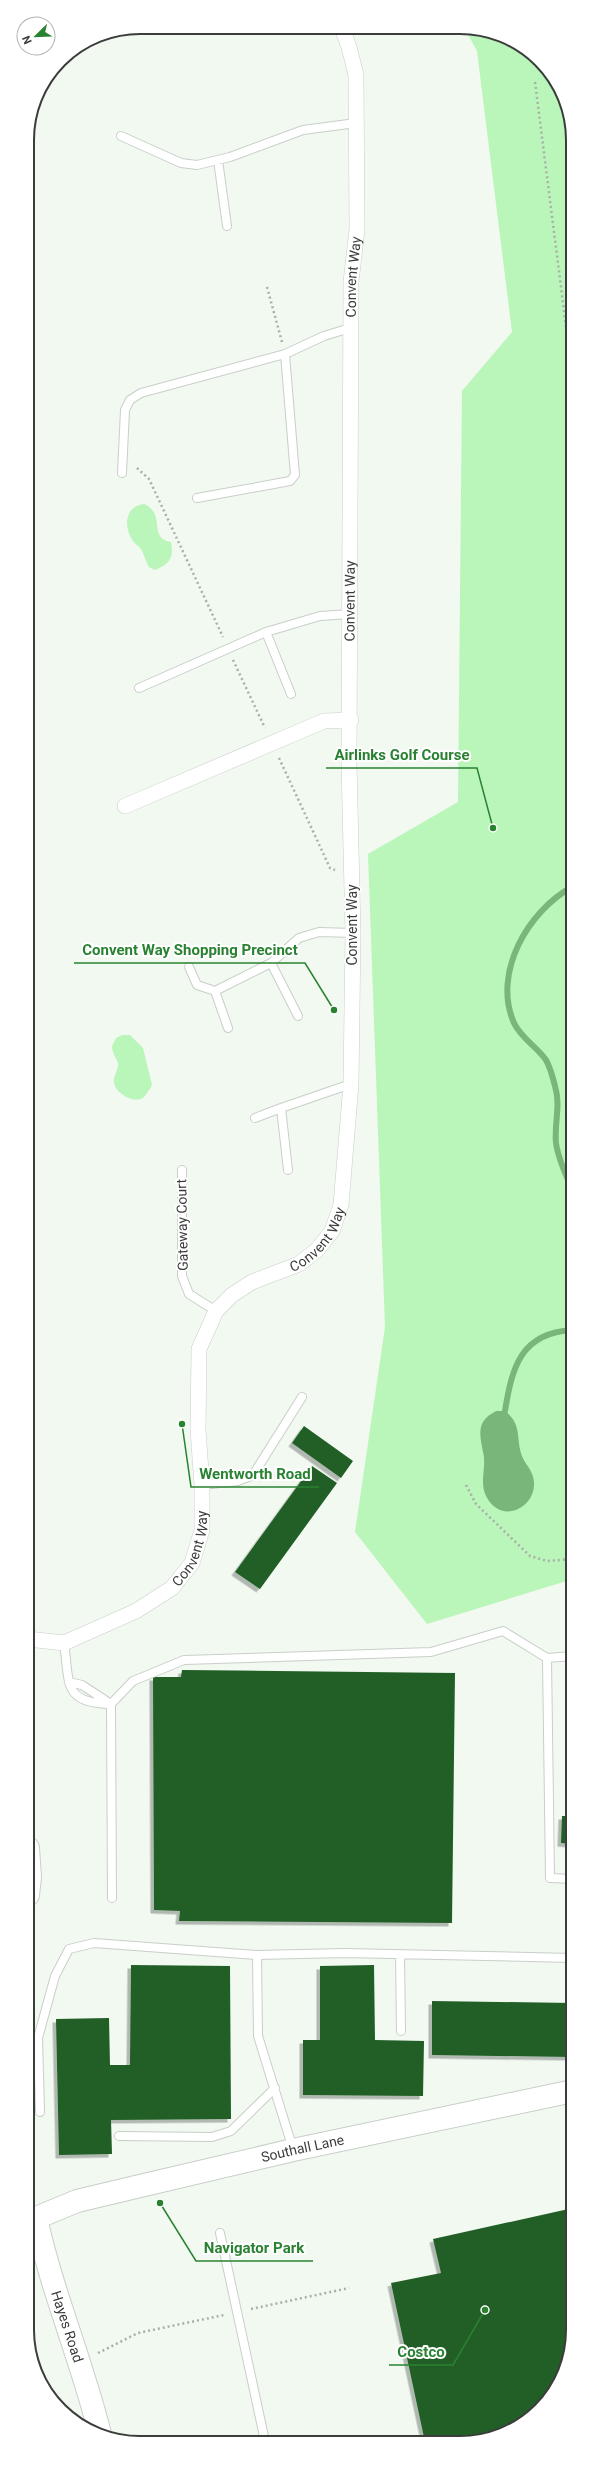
<svg xmlns="http://www.w3.org/2000/svg" width="600" height="2470" viewBox="0 0 600 2470" font-family="Roboto,sans-serif">
<style>
.green{fill:#baf5ba}
.water{fill:#78b679}
.lines{fill:none;stroke-linecap:round;stroke-linejoin:round}
.stream{stroke:#78b679;stroke-width:6}
.building{fill:#215f26;filter:url(#shadow)}
.lane-casing{stroke:#c8cfc8;stroke-width:10}
.street-casing{stroke:#c8cfc8;stroke-width:16}
.secondary-casing{stroke:#c8cfc8;stroke-width:24}
.path{stroke:#a9afa9;stroke-width:2.5;stroke-dasharray:2 3;stroke-linecap:butt}
.lane{stroke:#fff;stroke-width:8}
.street{stroke:#fff;stroke-width:15}
.secondary{stroke:#fff;stroke-width:22}
.labels{text-anchor:middle;stroke-width:4;stroke-linejoin:round;paint-order:stroke}
.street-label{font-size:14px;fill:#3b3d3b;stroke:#fff}
.rim{fill:none;stroke:#3b3d3b;stroke-width:2}
.leader{fill:none;stroke:#298231;stroke-width:1.5}
.callout-dot{fill:#298231;stroke:#fff;stroke-width:1.5}
.callout-label{font-size:15px;text-anchor:middle;font-weight:bold;fill:#298231;stroke:#fff;stroke-width:4;stroke-linejoin:round;paint-order:stroke}
</style>
<defs>
<filter id="shadow"><feDropShadow dx="-3.5" dy="3.5" stdDeviation="0" flood-color="#0004"/></filter>
</defs>
<rect width="100%" height="100%" fill="#f1f9f1"/>
<path class="green" d="M465 29H482L516 42 545 65 572 125 573 1579 427 1624 355 1532 385 1327 368 854 458 802 462 391 512 332 477 51Z
M144 504C167 514 147 538 171 542 174 558 170 564 155 570L149 567C146 562 145 558 143 553 141 547 136 545 133 541 123 527 125 506 144 504Z
M122 1035H130L143 1048 152 1085C150 1089 146 1095 143 1098 133 1104 114 1092 114 1082 113 1076 119 1069 118 1063 116 1057 112 1053 112 1046L116 1038Z"/>
<path class="water" d="M496 1411H505C526 1427 512 1444 527 1465 552 1498 504 1532 486 1496 479 1481 487 1467 483 1452 479 1432 477 1421 496 1411Z"/>
<g class="lines">
<path class="stream" d="M572 887C528 911 492 973 514 1023 521 1038 537 1047 546 1060 550 1067 553 1078 555 1086 561 1106 554 1123 556 1143 558 1159 566 1175 572 1189
M505 1411C512 1367 521 1333 572 1330"/>
</g>
<path class="building" d="M304 1426 353 1461 341 1478 292 1443Z
M312 1466 337 1483 260 1589 235 1572Z
M182 1670 455 1673 452 1923 179 1921 180 1911 154 1910 153 1677H181Z
M562 1816H573V1844L561 1843Z
M131 1965 230 1966 231 2119 111 2120 112 2154 59 2155 56 2019 109 2018 110 2065H130Z
M374 1965 375 2040 424 2041 423 2096 303 2095V2040H320V1966Z
M432 2001 573 2003V2057L432 2055Z
M573 2208V2337L564 2373 545 2405 510 2431 475 2442H425L391 2283 441 2273 433 2239Z"/>
<g class="lines">
<defs>
<path id="lane" d="M121 136 181 163 197 165 230 157 303 130 356 123
M218 160 227 226
M122 473 125 410 130 400 141 393 285 354 324 336 350 328
M197 498 290 481 295 475 285 354
M139 688 266 632
M291 694 266 632 320 616 350 614
M271 963 298 1016
M189 967 197 985 215 991
M228 1028 215 991 271 963 299 938 319 932 353 933
M255 1118 281 1108
M182 1170V1276L189 1294 216 1311
M288 1170 281 1108 351 1084
M202 1485 238 1481 253 1475 302 1397
M64 1643C70 1683 62 1703 111 1704
M573 1656 547 1658 550 1878 573 1879
M69 1682 82 1685 111 1704
M112 1898 111 1704 133 1681 184 1660 431 1652 503 1631 547 1658
M400 1954 401 2031
M257 1955 258 2036 293 2149
M40 2112 38 2038 55 1976 69 1949 94 1943 257 1955 345 1953 573 1958
M119 2136 212 2137 231 2131 275 2088
M220 2233 265 2441"/>
<g id="street">
<path d="M125 806 324 721 351 720"/>
<path id="s1" d="M28 1639 64 1643 136 1611 172 1588 192 1563 202 1530V1485L198 1430 199 1349 216 1311 232 1295 252 1282 299 1264 317 1250 332 1231 341 1205 351 1084 353 933 349 764 351 282 357 229 356 75 349 47 342 28"/>
</g>
<g id="secondary">
<path d="M28 1848 30 1877 28 1895"/>
<path id="s2" d="M36 2218 77 2201 140 2186 293 2150 573 2091"/>
<path id="s3" d="M36 2218C52 2292 82 2361 100 2434"/>
</g>
</defs>
<use href="#lane" class="lane-casing"/>
<use href="#street" class="street-casing"/>
<use href="#secondary" class="secondary-casing"/>
<path class="path" d="M535 82 572 374
M267 287 282 342
M137 468 149 479 223 637
M233 660 265 728
M279 758 330 868 335 870
M466 1485 476 1504 530 1556 547 1561 572 1559
M251 2309 349 2288
M98 2353 138 2333 224 2315"/>
<use href="#lane" class="lane"/>
<use href="#street" class="street"/>
<use href="#secondary" class="secondary"/>
</g>
<g class="labels">
<g class="street-label">
<text dy="5" stroke="none"><textPath href="#s1" startOffset="1547">Convent Way</textPath></text>
<text dy="5" stroke="none"><textPath href="#s1" startOffset="1223">Convent Way</textPath></text>
<text transform="translate(352 925) rotate(-90)" y="5">Convent Way</text>
<text transform="translate(182 1225) rotate(-91)" y="5">Gateway Court</text>
<text dy="5" stroke="none"><textPath href="#s1" startOffset="575">Convent Way</textPath></text>
<text dy="5" stroke="none"><textPath href="#s1" startOffset="203">Convent Way</textPath></text>
<text dy="5" stroke="none"><textPath href="#s2" startOffset="276">Southall Lane</textPath></text>
<text dy="5" stroke="none"><textPath href="#s3" startOffset="113">Hayes Road</textPath></text>
</g>
</g>
<path d="M0 0H600V2470H0ZM140 34H460A106 106 0 0 1 566 140V2330A106 106 0 0 1 460 2436H140A106 106 0 0 1 34 2330V140A106 106 0 0 1 140 34Z" fill="#fff" fill-rule="evenodd"/>
<path class="rim" d="M140 34H460A106 106 0 0 1 566 140V2330A106 106 0 0 1 460 2436H140A106 106 0 0 1 34 2330V140A106 106 0 0 1 140 34Z"/>
<path class="leader" d="M493 828L477 768H326M334 1010L305 963H74M182 1424L191 1487H319M160 2203L196 2261H313M485 2310L453 2365H389"/>
<g class="callout-dot">
<circle cx="493" cy="828" r="4"/>
<circle cx="334" cy="1010" r="4"/>
<circle cx="182" cy="1424" r="4"/>
<circle cx="160" cy="2203" r="4"/>
<circle cx="485" cy="2310" r="4"/>
</g>
<g class="callout-label">
<text x="402" y="760">Airlinks Golf Course</text>
<text x="190" y="955">Convent Way Shopping Precinct</text>
<text x="255" y="1479">Wentworth Road</text>
<text x="254" y="2253">Navigator Park</text>
<text x="421" y="2357">Costco</text>
</g>
<g transform="translate(36 36) rotate(247)"><circle r="19" fill="#ffffff" stroke="#b1b1b1"/>
<path d="M0-3L7 15L0 10L-7 15Z" fill="#298231"/>
<text y="-6" font-size="11" font-weight="bold" text-anchor="middle" fill="#3b3d3b">N</text>
</g>
</svg>
